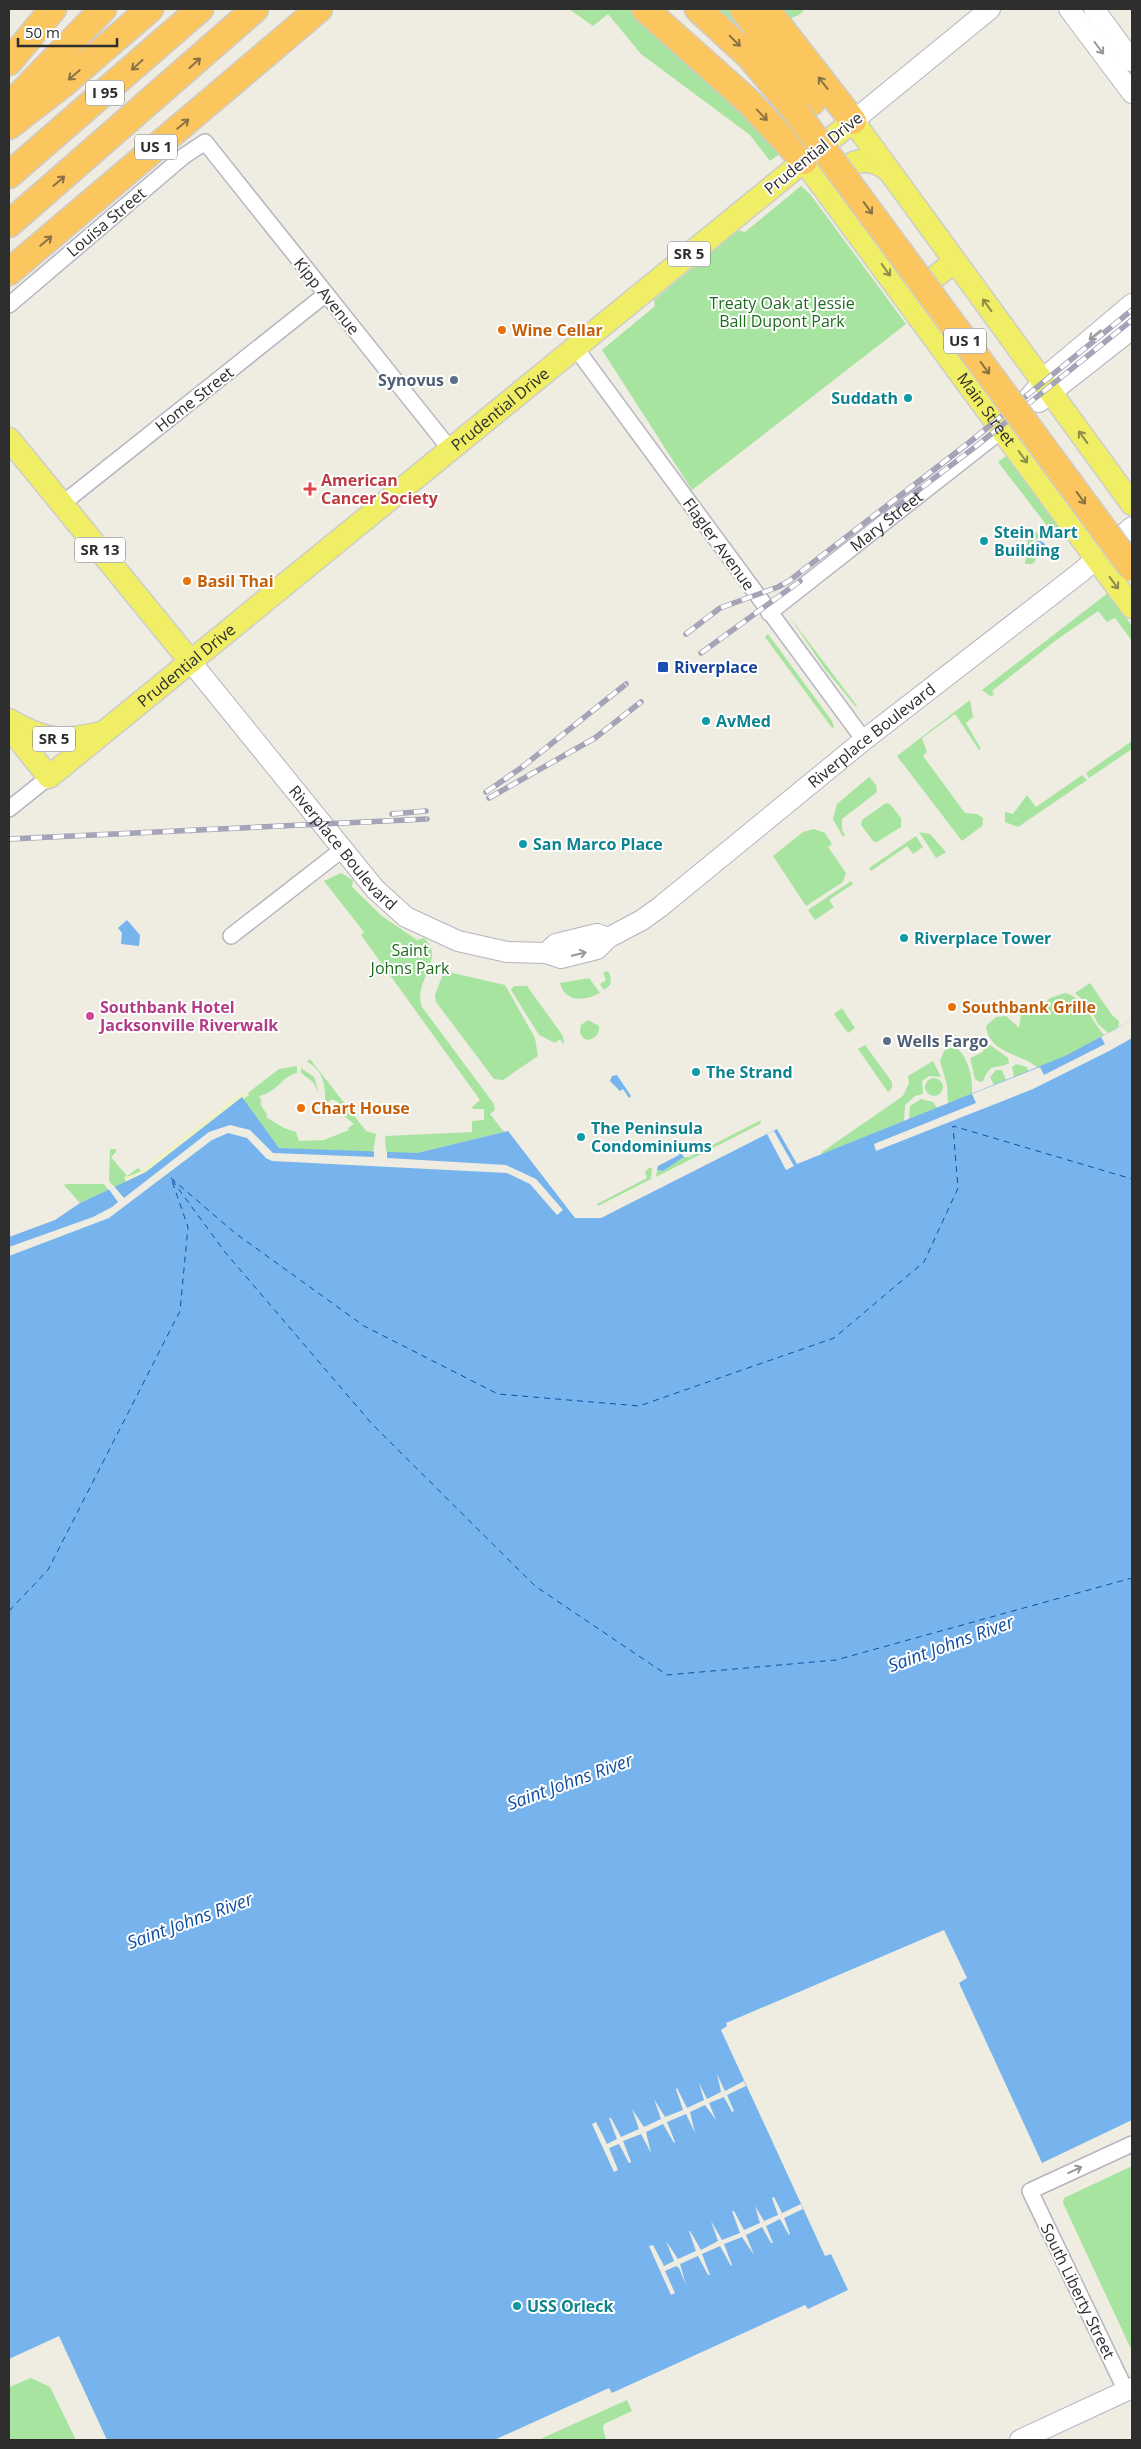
<svg xmlns="http://www.w3.org/2000/svg" width="1141" height="2449" viewBox="0 0 1141 2449" font-family="'Open Sans',sans-serif">
<style>
.green{fill:#a7e49f}
.sand{fill:#eff2c6}
.water{fill:#77b4ee}
.pier{fill:#efece1}
.lines{fill:none;stroke-linecap:round;stroke-linejoin:round}
.ferry{stroke:#104ea0;stroke-width:1;stroke-dasharray:6 5;stroke-linecap:butt}
.street-casing{stroke:#b5b4c1;stroke-width:18}
.secondary-casing{stroke:#b5b4c1;stroke-width:22}
.primary-casing{stroke:#cdcdcd;stroke-width:25}
.highway-casing{stroke:#cdcdcd;stroke-width:29}
.street{stroke:#fff;stroke-width:15}
.secondary{stroke:#fff;stroke-width:20}
.primary{stroke:#efee65;stroke-width:22}
.highway{stroke:#fcc65f;stroke-width:26}
.rail-casing{stroke:#a5a3b7;stroke-width:5.5}
.rail{stroke:#fff;stroke-width:4;stroke-dasharray:11;stroke-linecap:butt}
.highway-bridge-casing{stroke:#cdcdcd;stroke-width:29;stroke-linecap:butt}
.highway-bridge{stroke:#fcc65f;stroke-width:26}
.oneway{stroke:#8b7244}
.oneway2{stroke:#969696}
.oneway3{stroke:#8e8e4a}
.food-dot{fill:#e8710a;stroke:#fff;stroke-width:2}
.service-dot{fill:#5c6f8a;stroke:#fff;stroke-width:2}
.culture-dot{fill:#0f9aa8;stroke:#fff;stroke-width:2}
.health-dot{fill:#e0444e;stroke:#fff;stroke-width:2}
.transit-dot{fill:#1a4fb4;stroke:#fff;stroke-width:2}
.hotel-dot{fill:#d1479c;stroke:#fff;stroke-width:2}
.labels{text-anchor:middle;stroke-width:4;stroke-linejoin:round;paint-order:stroke}
.shield{fill:#fff;stroke:#6d6d6d;stroke-width:1}
.shield-label{font-size:15px;font-weight:bold;fill:#2e2e2e}
.street-label{font-size:16px;fill:#2e2e2e;stroke:#fff}
.park-label{font-size:16px;fill:#1d6c1e;stroke:#fff}
.food-label{font-size:16px;font-weight:bold;fill:#c56008;stroke:#fff;text-anchor:start}
.service-label{font-size:16px;font-weight:bold;fill:#4e5e75;stroke:#fff;text-anchor:end}
.culture-label{font-size:16px;font-weight:bold;fill:#0d838f;stroke:#fff;text-anchor:start}
.health-label{font-size:16px;font-weight:bold;fill:#be3a42;stroke:#fff;text-anchor:start}
.transit-label{font-size:16px;font-weight:bold;fill:#164399;stroke:#fff;text-anchor:start}
.hotel-label{font-size:16px;font-weight:bold;fill:#b23c85;stroke:#fff;text-anchor:start}
.water-label{font-size:18px;font-style:italic;fill:#104ea0;stroke:#fff}
</style>
<rect width="100%" height="100%" fill="#efece1"/>
<path class="green" d="M569 9H631L765 130 781 153 770 161 750 135 641 54 608 14 593 26Z
M716 9H729L754 44Z
M779 9H805L799 15 789 19Z
M801 186 810 194 906 324 692 490 602 350 655 306 654 300 738 230 745 232Z
M1006 456 1013 461 1063 530 1055 536 998 462Z
M1029 530 1038 533 1040 538C1026 540 1029 553 1036 560L1032 564H1025Z
M1108 593 1132 626V641L1115 618 1107 622 1098 611 1055 641 992 691 994 695 990 696 982 690Z
M789 616 857 706 856 707 825 669Z
M768 634 832 721 834 727 832 728 765 637Z
M970 700 973 717 966 723 981 749 979 750 955 714 922 738 927 752 923 756 965 813 977 814 983 818 982 826 962 841 897 756Z
M1132 741V749L1089 778 1086 773Z
M1082 775 1087 780 1018 827 1005 822V812L1013 814 1027 795 1036 807Z
M869 777 876 785 877 792 842 819V830L845 835 843 837 833 819 837 804Z
M886 803 890 804 901 818V827L877 842 873 841 861 825 862 820Z
M814 829 825 833 832 844 828 847 846 873 843 882 806 906 773 856 803 832Z
M919 832 930 834 946 852 936 858Z
M916 836 923 847 913 854 907 846 871 871 869 868Z
M341 873 353 880 352 887 382 916 417 940 424 938C447 959 412 981 422 1007L494 1104 495 1110 490 1114 504 1132 417 1153H386L385 1136 472 1132V1121L484 1120V1109H473L472 1107 480 1100 361 935 364 932 324 881Z
M851 881 853 884 829 900 834 907 815 920 808 910Z
M444 971 505 985 535 1038 538 1056 503 1080 494 1079 436 1002 435 995Z
M608 971 611 978 610 985 604 990 600 984 606 980 603 973Z
M589 978 600 993C585 1001 565 1003 560 983Z
M1090 983 1112 1015 1119 1021 1118 1028 1108 1033 1098 1024 1089 1006 1075 993Z
M514 986H527L563 1036 564 1045 560 1039 555 1043 539 1035 511 990Z
M1065 993C1085 998 1091 1021 1104 1035L1066 1056 1038 1068C1023 1054 989 1054 986 1026L996 1017 1006 1016 1019 1028 1021 1014 1031 1009 1037 1011 1050 998Z
M842 1008 855 1028 848 1033 834 1014Z
M588 1020 599 1026C600 1034 595 1039 587 1040 580 1037 579 1032 581 1025Z
M989 1044 1008 1058 1009 1063C994 1071 992 1060 983 1081L980 1082 975 1079 970 1058 981 1053Z
M865 1045 892 1082V1088L888 1092 858 1049Z
M949 1048 958 1049C969 1060 973 1079 972 1094L948 1104 947 1085 940 1061 944 1051Z
M310 1059 366 1131 376 1134 373 1153 279 1148 243 1099 249 1095 248 1093 279 1069 297 1066V1073C281 1077 279 1091 259 1096L262 1102 260 1103 267 1115 266 1117 284 1128 296 1132 299 1141 324 1140 349 1130 348 1128 354 1124 343 1115 338 1102 332 1099 327 1103 325 1102C326 1087 323 1069 307 1062Z
M933 1061 941 1077 929 1076 922 1081 923 1094 915 1096 905 1105 904 1121 821 1155 822 1152 903 1096 909 1083 908 1076Z
M1016 1064 1027 1067 1028 1071 1014 1077 1012 1067Z
M301 1068 314 1077 319 1093 313 1082 301 1073Z
M996 1070H1002L1006 1080 994 1085 990 1077Z
M925 1087a9 9 0 1 1 18 0a9 9 0 1 1-18 0Z
M921 1099 933 1102 937 1108 909 1119 910 1106Z
M761 1120 760 1124 656 1177 657 1170 663 1171 684 1157H689Z
M110 1149H116V1152L111 1157 127 1176 138 1168 141 1171 125 1178 126 1182 114 1187 109 1181Z
M649 1168H652L651 1179 598 1206 597 1204 647 1178 645 1172Z
M66 1184H104L108 1190 80 1203 64 1185Z
M1132 2166V2351L1063 2203 1064 2198Z
M31 2378 50 2387 76 2440H9V2387Z
M627 2400 632 2411 604 2424 603 2428 606 2440H538Z"/>
<path class="sand" d="M240 1093 249 1095 243 1099 241 1098 146 1172 126 1182 124 1177 137 1174Z"/>
<path class="water" d="M1032 548a7 7 0 1 1 14 0a7 7 0 1 1-14 0Z
M127 920 140 935 139 946 121 944 122 933 118 928Z
M1132 1020V2120L1042 2163 959 1983 967 1978 944 1930 726 2023 727 2026 721 2030 825 2256 831 2254 848 2290 808 2309 805 2305 614 2392 612 2393 609 2388 494 2440H107L59 2336 9 2359V1237L55 1220 80 1203 146 1172 242 1097 279 1148 417 1153 508 1131 575 1218H601L777 1129 797 1164 1065 1056Z
M617 1075 631 1096 629 1098 623 1089 620 1091 610 1081 612 1076Z
M680 1152 684 1157 663 1171 657 1170 658 1166 679 1155Z"/>
<path class="pier" d="M1132 1020V1038L1109 1051 1033 1089 876 1151 874 1144 976 1103 972 1094 1040 1067 1044 1075 1105 1044 1101 1037Z
M230 1125 250 1130 273 1153 374 1157V1151H387V1158L506 1165 536 1179 563 1210 557 1215 530 1184 507 1173 272 1161 266 1158 247 1138 228 1133 212 1140 109 1218 9 1256V1247L93 1217 112 1207 118 1202 108 1188 111 1186 113 1185 124 1198 209 1132Z
M774 1131 794 1166 786 1170 767 1134Z
M717 2074 725 2091 744 2081 746 2086 727 2095 734 2111 732 2112 724 2097 709 2103 716 2120 705 2105 690 2112 695 2133 686 2114 667 2122 675 2142 674 2143 663 2124 646 2132 651 2153 641 2134 623 2141 631 2162 629 2163 619 2144 609 2148 618 2170 614 2172 592 2124 596 2122 607 2144 617 2139 609 2118H611L621 2137 639 2129 632 2109 644 2127 661 2119 654 2099 665 2117 683 2110 676 2089 677 2088 687 2108 704 2100 699 2083 707 2099 721 2092Z
M774 2197 782 2213 801 2204 803 2209 784 2218 790 2234 789 2235 780 2219 766 2226 773 2243H771L762 2227 746 2235 754 2255 742 2237 724 2244 732 2265 731 2266 720 2246 702 2254 710 2275H708L698 2256 680 2264 686 2285 679 2268 676 2266 665 2271 675 2293 671 2295 649 2246 653 2245 664 2266 674 2261 666 2241 678 2259 696 2251 689 2231H690L701 2250 718 2241 711 2221 722 2240 740 2233 732 2211H734L744 2230 760 2223 755 2206 764 2221 778 2215 772 2198Z"/>
<g class="lines">
<path class="ferry" d="M171 1178 235 1233 364 1326 498 1394 639 1406 834 1338 924 1262 958 1188 953 1126 1132 1179
M172 1180 225 1252 372 1424 535 1586 667 1675 836 1660 1132 1578
M9 1611 48 1570 180 1311 188 1227 172 1181"/>
<defs>
<g id="street">
<path d="M9 305 184 156 205 142 450 449"/>
<path d="M575 347 864 740"/>
<path d="M62 504 326 294"/>
<path id="s1" d="M769 613 1002 430"/>
<path d="M9 809 49 777"/>
<path d="M231 936 343 849"/>
<path d="M1126 2391 1030 2191 1132 2144"/>
</g>
<g id="secondary">
<path d="M1069 9 1132 93"/>
<path d="M1094 9 1132 61"/>
<path d="M853 121 990 9"/>
<path d="M1039 402 1132 329"/>
<path d="M1009 421 1050 373 1132 304"/>
<path id="s2" d="M191 662 375 889 406 917 458 941 507 952 546 953 561 958 597 949 608 938 642 920 660 907 864 740 1081 572 1132 527"/>
<path d="M546 953 556 944 597 934 608 938"/>
<path d="M1020 2440 1132 2388"/>
</g>
<g id="primary">
<path id="s3" d="M804 161 1132 607"/>
<path d="M836 189C838 161 867 153 888 170"/>
<path d="M909 296 955 262"/>
<path d="M9 439 191 662"/>
<path d="M9 720C42 740 62 743 100 733"/>
<path id="s4" d="M9 727 49 777 853 121 1132 504"/>
</g>
<path id="highway" d="M645 9 749 102 804 161
M698 9 749 56 797 113
M743 9 812 102
M766 9 853 121
M9 62 53 9
M9 106 103 9
M9 126 62 85 150 9
M9 175 200 9
M9 224 255 9
M9 272 319 9"/>
</defs>
<use href="#street" class="street-casing"/>
<use href="#secondary" class="secondary-casing"/>
<use href="#primary" class="primary-casing"/>
<use href="#highway" class="highway-casing"/>
<use href="#street" class="street"/>
<use href="#secondary" class="secondary"/>
<use href="#primary" class="primary"/>
<use href="#highway" class="highway"/>
<defs>
<path id="rail" d="M887 514 975 447 1132 320
M686 634 720 608 778 587 789 581 971 441 1132 310
M701 653 800 581
M486 792 521 768 626 684
M489 798 595 738 641 702
M392 814 426 811
M9 839 427 819"/>
</defs>
<use href="#rail" class="rail-casing"/>
<use href="#rail" class="rail"/>
<defs>
<path id="highway-bridge" d="M797 113 1132 568"/>
</defs>
<use href="#highway-bridge" class="highway-bridge-casing"/>
<use href="#highway-bridge" class="highway-bridge"/>
</g>
<defs><path id="oneway-shaft" d="M-6 0H5M1.5-3L5.5 0L1.5 3" fill="none" stroke-width="1.6" stroke-linecap="round" stroke-linejoin="round" transform="scale(1.25)"/></defs>
<g class="oneway">
<use href="#oneway-shaft" transform="translate(735 41) rotate(45)"/>
<use href="#oneway-shaft" transform="translate(195 63) rotate(-42)"/>
<use href="#oneway-shaft" transform="translate(137 65) rotate(138)"/>
<use href="#oneway-shaft" transform="translate(74 75) rotate(140)"/>
<use href="#oneway-shaft" transform="translate(823 83) rotate(-128)"/>
<use href="#oneway-shaft" transform="translate(762 115) rotate(46)"/>
<use href="#oneway-shaft" transform="translate(183 124) rotate(-40)"/>
<use href="#oneway-shaft" transform="translate(59 181) rotate(-41)"/>
<use href="#oneway-shaft" transform="translate(868 208) rotate(54)"/>
<use href="#oneway-shaft" transform="translate(46 241) rotate(-40)"/>
<use href="#oneway-shaft" transform="translate(985 368) rotate(54)"/>
<use href="#oneway-shaft" transform="translate(1081 498) rotate(54)"/>
</g>
<g class="oneway2">
<use href="#oneway-shaft" transform="translate(1099 48) rotate(53)"/>
<use href="#oneway-shaft" transform="translate(1095 335) rotate(141)"/>
<use href="#oneway-shaft" transform="translate(579 954) rotate(-14)"/>
<use href="#oneway-shaft" transform="translate(1075 2170) rotate(-25)"/>
</g>
<g class="oneway3">
<use href="#oneway-shaft" transform="translate(886 270) rotate(54)"/>
<use href="#oneway-shaft" transform="translate(987 305) rotate(-126)"/>
<use href="#oneway-shaft" transform="translate(1083 437) rotate(-126)"/>
<use href="#oneway-shaft" transform="translate(1023 457) rotate(54)"/>
<use href="#oneway-shaft" transform="translate(1114 583) rotate(54)"/>
</g>
<g class="food-dot">
<circle cx="502" cy="330" r="5"/>
<circle cx="187" cy="581" r="5"/>
<circle cx="952" cy="1007" r="5"/>
<circle cx="301" cy="1108" r="5"/>
</g>
<g class="service-dot">
<circle cx="454" cy="380" r="5"/>
<circle cx="887" cy="1041" r="5"/>
</g>
<g class="culture-dot">
<circle cx="908" cy="398" r="5"/>
<circle cx="984" cy="541" r="5"/>
<circle cx="706" cy="721" r="5"/>
<circle cx="523" cy="844" r="5"/>
<circle cx="904" cy="938" r="5"/>
<circle cx="696" cy="1072" r="5"/>
<circle cx="581" cy="1137" r="5"/>
<circle cx="517" cy="2306" r="5"/>
</g>
<path class="health-dot" d="M307.5 481.5h5v5h5v5h-5v5h-5v-5h-5v-5h5z"/>
<rect class="transit-dot" x="657" y="661" width="12" height="12" rx="2.5"/>
<circle class="hotel-dot" cx="90" cy="1016" r="5"/>
<g class="labels">
<g class="shield">
<rect x="86" y="80.5" width="38" height="25" rx="4"/>
<rect x="135" y="134.5" width="42" height="25" rx="4"/>
<rect x="668" y="241.5" width="42" height="25" rx="4"/>
<rect x="944" y="328.5" width="42" height="25" rx="4"/>
<rect x="75" y="537.5" width="50" height="25" rx="4"/>
<rect x="33" y="726.5" width="42" height="25" rx="4"/>
</g>
<g class="shield-label">
<text x="105" y="98">I 95</text>
<text x="156" y="152">US 1</text>
<text x="689" y="259">SR 5</text>
<text x="965" y="346">US 1</text>
<text x="100" y="555">SR 13</text>
<text x="54" y="744">SR 5</text>
</g>
<g class="street-label">
<text transform="translate(813 153) rotate(-39)" y="6">Prudential Drive</text>
<text transform="translate(106 222) rotate(-40)" y="6">Louisa Street</text>
<text transform="translate(327 296) rotate(51)" y="6">Kipp Avenue</text>
<text transform="translate(194 399) rotate(-38)" y="6">Home Street</text>
<text dy="6" stroke="none"><textPath href="#s3" startOffset="308">Main Street</textPath></text>
<text dy="6" stroke="none"><textPath href="#s4" startOffset="646">Prudential Drive</textPath></text>
<text dy="6" stroke="none"><textPath href="#s1" startOffset="149">Mary Street</textPath></text>
<text transform="translate(719 544) rotate(54)" y="6">Flagler Avenue</text>
<text dy="6" stroke="none"><textPath href="#s4" startOffset="241">Prudential Drive</textPath></text>
<text dy="6" stroke="none"><textPath href="#s2" startOffset="882">Riverplace Boulevard</textPath></text>
<text dy="6" stroke="none"><textPath href="#s2" startOffset="240">Riverplace Boulevard</textPath></text>
<text transform="translate(1078 2291) rotate(64)" y="6">South Liberty Street</text>
</g>
<g class="park-label">
<text x="782" y="309">Treaty Oak at Jessie<tspan x="782" dy="18">Ball Dupont Park</tspan></text>
<text x="410" y="956">Saint<tspan x="410" dy="18">Johns Park</tspan></text>
</g>
<g class="food-label">
<text x="512" y="336">Wine Cellar</text>
<text x="197" y="587">Basil Thai</text>
<text x="962" y="1013">Southbank Grille</text>
<text x="311" y="1114">Chart House</text>
</g>
<g class="service-label">
<text x="444" y="386">Synovus</text>
<text x="897" y="1047" text-anchor="start">Wells Fargo</text>
</g>
<g class="culture-label">
<text x="898" y="404" text-anchor="end">Suddath</text>
<text x="994" y="538">Stein Mart<tspan x="994" dy="18">Building</tspan></text>
<text x="716" y="727">AvMed</text>
<text x="533" y="850">San Marco Place</text>
<text x="914" y="944">Riverplace Tower</text>
<text x="706" y="1078">The Strand</text>
<text x="591" y="1134">The Peninsula<tspan x="591" dy="18">Condominiums</tspan></text>
<text x="527" y="2312">USS Orleck</text>
</g>
<g class="health-label">
<text x="321" y="486">American<tspan x="321" dy="18">Cancer Society</tspan></text>
</g>
<g class="transit-label">
<text x="674" y="673">Riverplace</text>
</g>
<g class="hotel-label">
<text x="100" y="1013">Southbank Hotel<tspan x="100" dy="18">Jacksonville Riverwalk</tspan></text>
</g>
<g class="water-label">
<text transform="translate(951 1644) rotate(-20)" y="6">Saint Johns River</text>
<text transform="translate(570 1782) rotate(-20)" y="6">Saint Johns River</text>
<text transform="translate(190 1921) rotate(-20)" y="6">Saint Johns River</text>
</g>
</g>
<rect width="1141" height="2449" fill="none" stroke="#2e2e2e" stroke-width="20"/>
<path d="M18 38v8h99v-8" fill="none" stroke="#2e2e2e" stroke-width="2.5"/>
<text x="25" y="38" font-size="15" fill="#2e2e2e" stroke="#ffffff" stroke-width="4" paint-order="stroke">50 m</text>
</svg>
